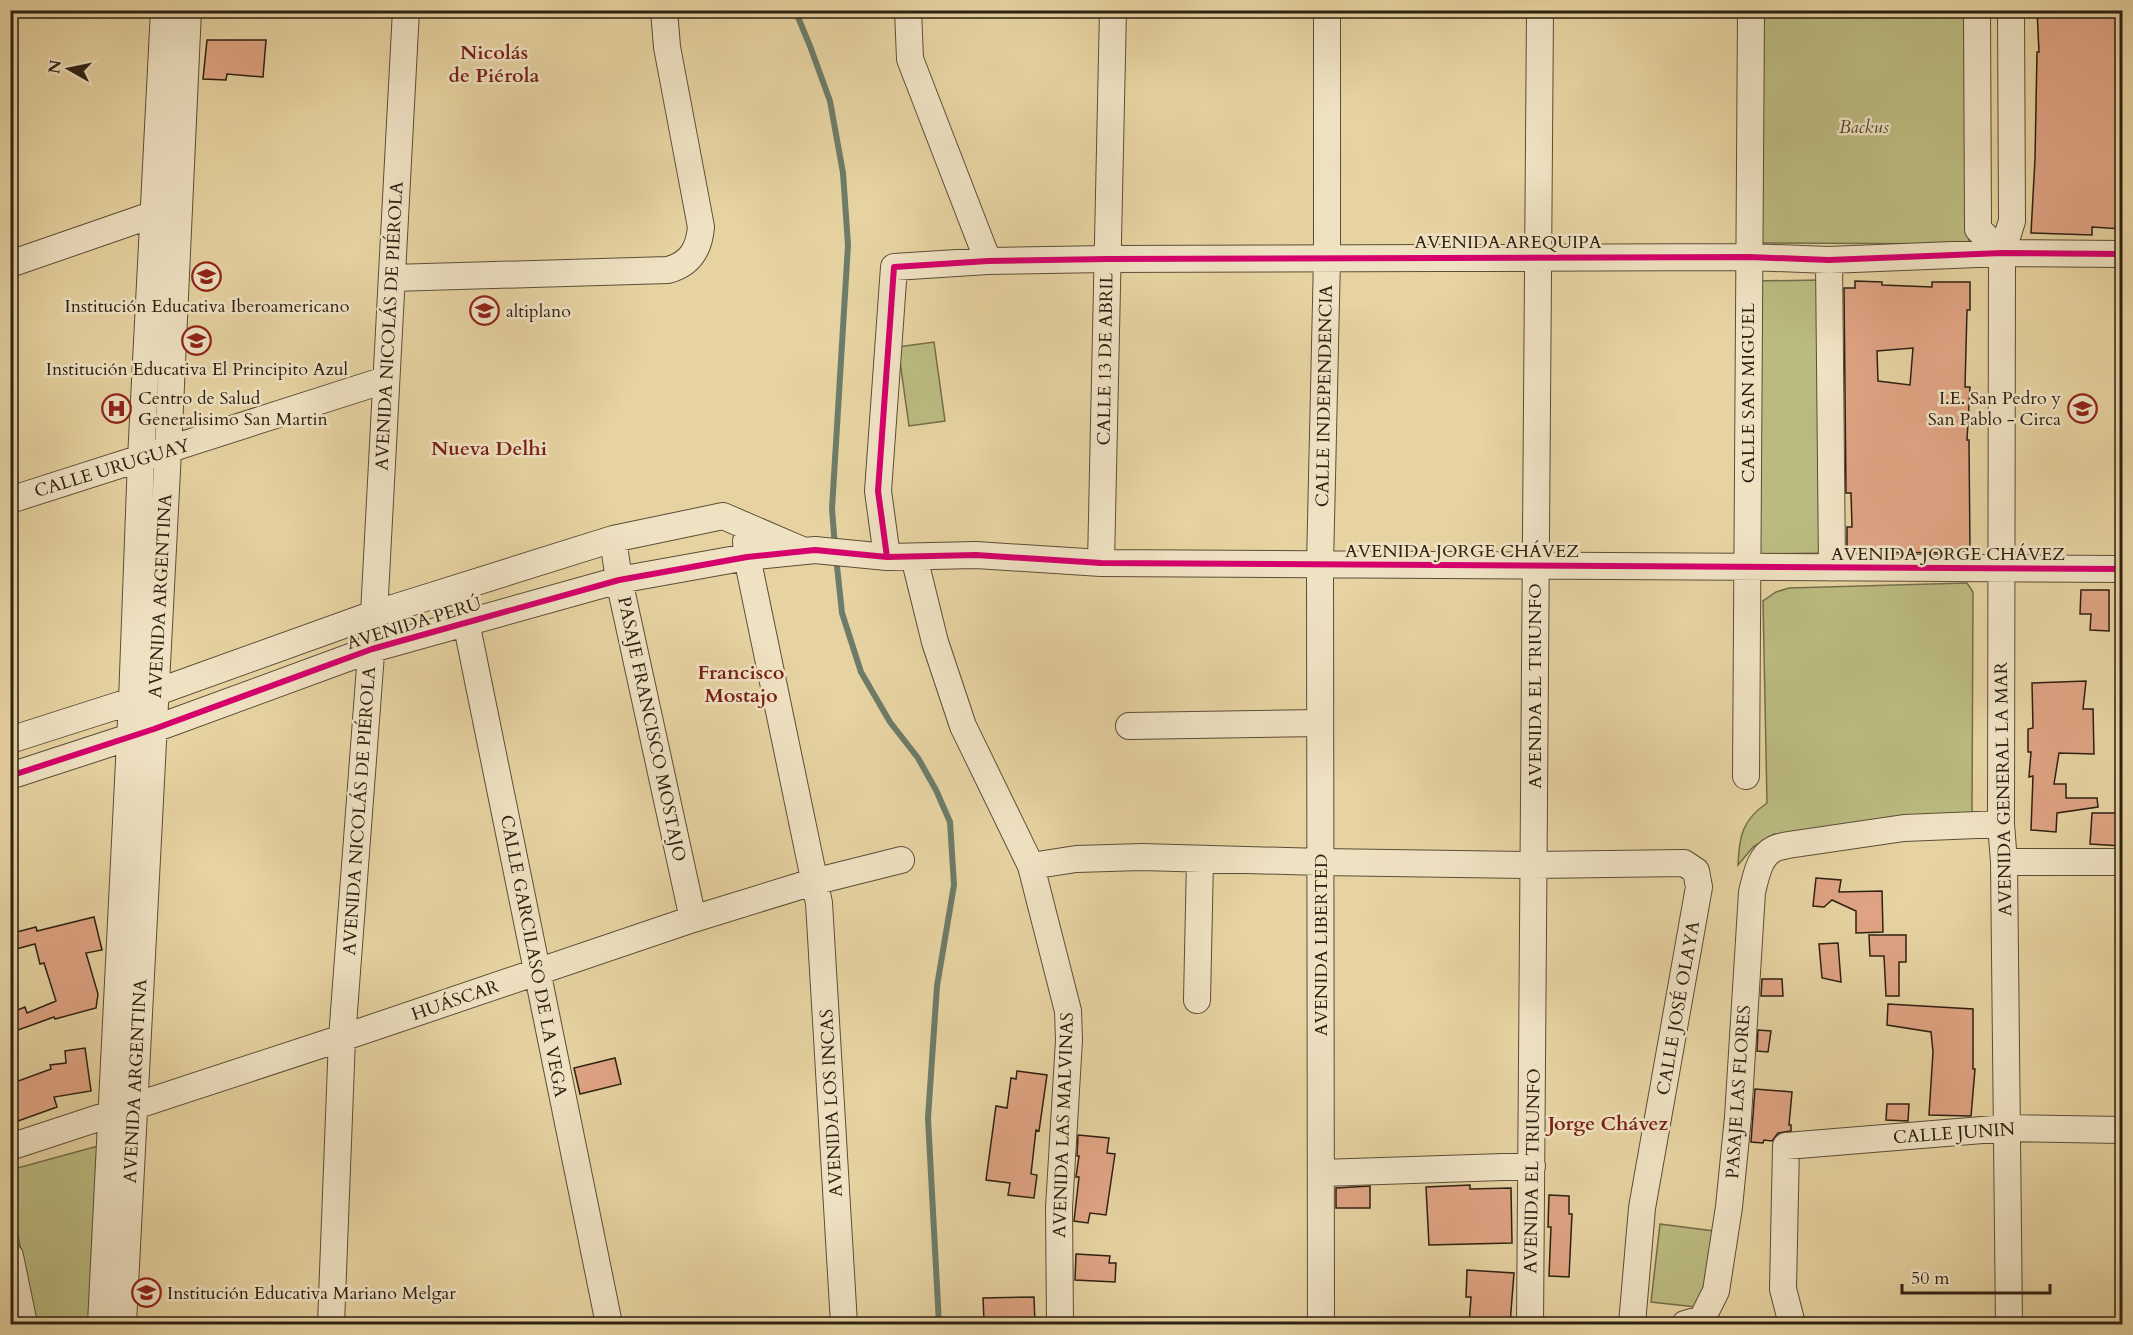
<svg xmlns="http://www.w3.org/2000/svg" width="2133" height="1335" viewBox="0 0 2133 1335" font-family="Cardo,serif">
<style>
.green{fill:#bbbb81;stroke:#746e4a;stroke-width:1.5}
.lines{fill:none;stroke-linecap:round;stroke-linejoin:round}
.stream{stroke:#6d7c69;stroke-width:6}
.building{fill:#e0a484;stroke:#2d2112;stroke-width:1.5;fill-rule:evenodd}
.minor-casing{stroke:#5c4e36;stroke-width:28}
.minor{stroke:#efe2c3;stroke-width:26}
.cycleway-casing{stroke:#efe2c3;stroke-width:10}
.cycleway{stroke:#d6006c;stroke-width:6}
.labels{text-anchor:middle;stroke-width:5;stroke-linejoin:round;paint-order:stroke}
.park-label{font-size:18px;font-style:italic;fill:#50482e;stroke:#efe2c3}
.street-label{font-size:18px;fill:#2d2112;stroke:#efe2c3}
.poi-label{font-size:18px;fill:#2d2112;stroke:#efe2c3;text-anchor:start}
.neighbourhood-label{font-size:20px;font-weight:bold;fill:#7a1f14;stroke:#efe2c3}
</style>
<rect width="100%" height="100%" fill="#e7d3a2"/>
<filter id="stains"><feTurbulence type="fractalNoise" baseFrequency=".00333" numOctaves="4"/><feColorMatrix values="0 0 0 0 .2 0 0 0 0 .09 0 0 0 0 .02 0 0 0 .5 -.17"/></filter>
<radialGradient id="worn" r=".72"><stop offset=".6" stop-color="#630" stop-opacity="0"/><stop offset="1" stop-color="#630" stop-opacity=".3"/></radialGradient>
<path class="green" d="M1762 11H1965L1969 244 1762 243Z
M1820 280 1825 553 1753 554 1755 281Z
M934 342 945 421 909 426 898 347Z
M1967 583 1973 592 1972 815 1963 825 1774 834 1753 847 1738 865C1739 837 1742 820 1767 803L1763 601 1776 592 1789 588Z
M98 1146 91 1324H35L11 1199 10 1170Z
M1660 1224 1714 1231 1705 1308 1651 1302Z"/>
<g class="lines">
<path class="stream" d="M795 10 810 46 830 101 843 173 848 245 832 509 835 547
M836 557 842 613 861 672 890 722 918 758 936 790 950 822 954 885 937 986 928 1118 939 1324"/>
</g>
<path class="building" d="M2037 10H2065V15L2086 16 2092 10H2122V100L2118 130H2122V229L2092 227V235L2031 233 2035 159 2037 52H2039Z
M207 40H266L263 77 227 74 226 80 203 79Z
M1855 281 1882 282V285L1932 287V282H1970V310H1967L1965 387H1970L1967 440H1969L1970 551H1957V553L1847 552V527H1852L1851 493H1846L1844 288H1855ZM1913 348 1910 385 1878 381 1877 351Z
M2081 590H2109V631L2090 630 2091 614H2080Z
M2086 681 2083 709H2093L2094 754 2059 753 2054 784H2066V798H2097L2098 807 2057 813 2056 832 2031 830 2033 776 2029 777 2031 752H2028V729L2033 728 2032 683Z
M2092 813H2122V846L2090 844Z
M1816 878 1841 880 1839 892 1882 891 1883 932 1856 933V911L1832 900 1824 907 1813 906Z
M94 917 102 950 86 953 98 994 96 1008 55 1019 54 1017 10 1033V1013L25 1007 27 1013 56 1001 44 963 40 964 35 944 16 949 13 933 36 927 37 931Z
M1869 935H1906V962H1899V996H1886L1884 956H1870Z
M1838 943 1841 982 1822 978 1819 944Z
M1762 979H1782L1783 996H1761Z
M1888 1004 1973 1009V1069H1975L1971 1116 1929 1115 1933 1052 1931 1032 1887 1025Z
M1758 1030 1771 1031 1768 1052 1757 1051Z
M85 1048 91 1091 54 1097 57 1107 18 1121 10 1100V1084L51 1069 50 1065 66 1063 65 1051Z
M615 1058 621 1084 580 1094 574 1068Z
M1017 1071 1047 1075 1039 1131 1036 1130 1031 1174 1037 1175 1034 1198 1008 1195 1010 1183 986 1180 996 1106 1007 1108 1011 1078 1016 1079Z
M1755 1089 1792 1092 1789 1125H1791V1131L1778 1133 1772 1141 1764 1140 1763 1143 1751 1142Z
M1887 1104H1909L1908 1121 1886 1120Z
M1078 1135 1109 1138 1107 1153 1115 1154 1106 1215 1090 1213 1088 1223 1074 1221 1079 1177H1076L1079 1156H1077Z
M1470 1185V1189L1511 1188 1512 1243 1429 1245 1426 1187Z
M1370 1186V1208H1336V1188Z
M1549 1195 1569 1196V1214H1572L1569 1277 1549 1276 1551 1227H1548Z
M1076 1254 1110 1256 1109 1263H1116L1115 1282 1075 1280Z
M1467 1270 1514 1273 1510 1324H1469L1471 1297H1466Z
M1034 1297 1035 1324H998V1321H984L983 1298Z"/>
<g class="lines">
<defs>
<path id="minor" d="M908 10 910 59 988 261
M1977 10 1978 229 2002 253
M1829 260 1832 568
M10 264 169 209
M392 278 668 270C690 264 699 250 701 227L667 47 664 10
M10 500 385 380
M613 539 619 580 693 919
M746 541 747 557 819 903 844 1324
M887 557 878 491 894 267 988 261 1107 259 1749 257 1829 260 2002 253 2122 254
M914 557 935 642 963 726 1031 866 1068 1011 1069 1040 1059 1208 1060 1324
M1101 563 1113 10
M463 607 609 1324
M1129 726 1320 723
M10 740 132 701 374 614 613 539 723 516 802 550
M10 776 154 729 372 649 619 580 747 557 815 550 887 557 976 555 1101 563 2122 569
M1746 776 1751 10
M2004 862H2122
M1031 866 1076 859 1142 857 1321 862 1534 865 1684 863 1696 871 1699 887 1642 1208 1632 1324
M1197 1000 1200 860
M10 1147 342 1038 693 919 813 882 901 860
M1321 1173 1532 1166
M10 1256 24 1324
M101 1324 132 701 141 459 164 10
M123 1324 168 451 188 10
M331 1324 342 1038 374 614 406 10
M1321 1324 1320 565 1327 258V10
M1530 1324 1540 10
M1685 1324 1702 1319 1716 1291 1729 1207 1738 1117 1752 892C1756 877 1759 856 1774 849 1777 847 1784 846 1788 845L1904 828 2001 824
M1792 1324 1783 1289 1786 1146 2007 1128 2122 1130
M2009 1324 2004 862 2001 824 2002 253 2012 221 2011 10"/>
</defs>
<use href="#minor" class="minor-casing"/>
<use href="#minor" class="minor"/>
<defs>
<path id="cycleway" d="M887 557 878 491 894 267 988 261 1107 259 1749 257 1829 260 2002 253 2122 254
M10 776 154 729 372 649 619 580 747 557 815 550 887 557 976 555 1101 563 2122 569"/>
</defs>
<use href="#cycleway" class="cycleway-casing"/>
<use href="#cycleway" class="cycleway"/>
</g>
<defs>
<symbol id="school-ring" viewBox="-11 -11 22 22"><circle r="9.5" fill="#efe2c3" stroke="#8f2418" stroke-width="1.5"/><path d="M0-5L7-2L0 1L-7-2ZM-4 1L0 2.5L4 1V4Q0 6-4 4Z" fill="#8f2418"/></symbol>
<symbol id="university-ring" viewBox="-11 -11 22 22"><circle r="9.5" fill="#efe2c3" stroke="#8f2418" stroke-width="1.5"/><path d="M0-5L7-2L0 1L-7-2ZM-4 1L0 2.5L4 1V4Q0 6-4 4Z" fill="#8f2418"/></symbol>
<symbol id="hospital-ring" viewBox="-11 -11 22 22"><circle r="9.5" fill="#efe2c3" stroke="#8f2418" stroke-width="1.5"/><path d="M-5-5h3v3.5h4V-5h3V5h-3V1.5h-4V5h-3Z" fill="#8f2418"/></symbol>
</defs>
<g fill-rule="evenodd">
<use href="#school-ring" x="190" y="260" width="33" height="33"/>
<use href="#university-ring" x="468" y="294" width="33" height="33"/>
<use href="#school-ring" x="180" y="324" width="33" height="33"/>
<use href="#hospital-ring" x="100" y="392" width="33" height="33"/>
<use href="#school-ring" x="2066" y="392" width="33" height="33"/>
<use href="#school-ring" x="130" y="1276" width="33" height="33"/>
</g>
<g class="labels">
<g class="park-label">
<text x="1864" y="133">Backus</text>
</g>
<g class="street-label">
<text x="1508" y="248">AVENIDA AREQUIPA</text>
<text transform="translate(389 326) rotate(-87)" y="6">AVENIDA NICOLÁS DE PIÉROLA</text>
<text transform="translate(1105 359) rotate(-89)" y="6">CALLE 13 DE ABRIL</text>
<text transform="translate(1748 393) rotate(-90)" y="6">CALLE SAN MIGUEL</text>
<text transform="translate(1324 396) rotate(-89)" y="6">CALLE INDEPENDENCIA</text>
<text transform="translate(112 468) rotate(-17)" y="6">CALLE URUGUAY</text>
<text x="1462" y="557">AVENIDA JORGE CHÁVEZ</text>
<text x="1948" y="560">AVENIDA JORGE CHÁVEZ</text>
<text transform="translate(160 596) rotate(-87)" y="6">AVENIDA ARGENTINA</text>
<text transform="translate(414 623) rotate(-17)" y="6">AVENIDA PERÚ</text>
<text transform="translate(1535 686) rotate(-90)" y="6">AVENIDA EL TRIUNFO</text>
<text transform="translate(652 729) rotate(78)" y="6">PASAJE FRANCISCO MOSTAJO</text>
<text transform="translate(2003 789) rotate(-91)" y="6">AVENIDA GENERAL LA MAR</text>
<text transform="translate(359 811) rotate(-86)" y="6">AVENIDA NICOLÁS DE PIÉROLA</text>
<text transform="translate(1321 945) rotate(-90)" y="6">AVENIDA LIBERTED</text>
<text transform="translate(534 956) rotate(79)" y="6">CALLE GARCILASO DE LA VEGA</text>
<text transform="translate(455 1000) rotate(-19)" y="6">HUÁSCAR</text>
<text transform="translate(1678 1008) rotate(-80)" y="6">CALLE JOSÉ OLAYA</text>
<text transform="translate(135 1081) rotate(-87)" y="6">AVENIDA ARGENTINA</text>
<text transform="translate(1738 1092) rotate(-86)" y="6">PASAJE LAS FLORES</text>
<text transform="translate(831 1103) rotate(-93)" y="6">AVENIDA LOS INCAS</text>
<text transform="translate(1063 1125) rotate(-88)" y="6">AVENIDA LAS MALVINAS</text>
<text transform="translate(1954 1133) rotate(-4)" y="6">CALLE JUNIN</text>
<text transform="translate(1532 1171) rotate(-89)" y="6">AVENIDA EL TRIUNFO</text>
</g>
<g class="poi-label">
<text x="207" y="312" text-anchor="middle">Institución Educativa Iberoamericano</text>
<text x="506" y="317">altiplano</text>
<text x="197" y="375" text-anchor="middle">Institución Educativa El Principito Azul</text>
<text x="138" y="404">Centro de Salud<tspan x="138" dy="21">Generalisimo San Martin</tspan></text>
<text x="2061" y="404" text-anchor="end">I.E. San Pedro y<tspan x="2061" dy="21">San Pablo - Circa</tspan></text>
<text x="167" y="1299">Institución Educativa Mariano Melgar</text>
</g>
<g class="neighbourhood-label">
<text x="494" y="59">Nicolás<tspan x="494" dy="23">de Piérola</tspan></text>
<text x="489" y="455">Nueva Delhi</text>
<text x="741" y="679">Francisco<tspan x="741" dy="23">Mostajo</tspan></text>
<text x="1608" y="1130">Jorge Chávez</text>
</g>
</g>
<rect width="2133" height="1335" fill="none" stroke="#e7d3a2" stroke-width="36"/>
<rect x="12" y="12" width="2109" height="1311" fill="none" stroke="#2d2112" stroke-width="3"/>
<rect x="18" y="18" width="2097" height="1299" fill="none" stroke="#2d2112" stroke-width="1.5"/>
<g transform="translate(69 69) rotate(279)" stroke="#efe2c3" stroke-width="4.5" paint-order="stroke">
<path d="M0-4.5L10 22L0 15L-10 22Z" fill="#2d2112"/>
<text y="-9" font-size="16" font-weight="bold" text-anchor="middle" fill="#2d2112">N</text>
</g>
<path d="M1902 1284v9h148v-9" fill="none" stroke="#2d2112" stroke-width="3"/>
<text x="1911" y="1284" font-size="18" fill="#2d2112" stroke="#efe2c3" stroke-width="4.5" paint-order="stroke">50 m</text>
<rect width="100%" height="100%" filter="url(#stains)"/>
<rect width="100%" height="100%" fill="url(#worn)"/>
</svg>
